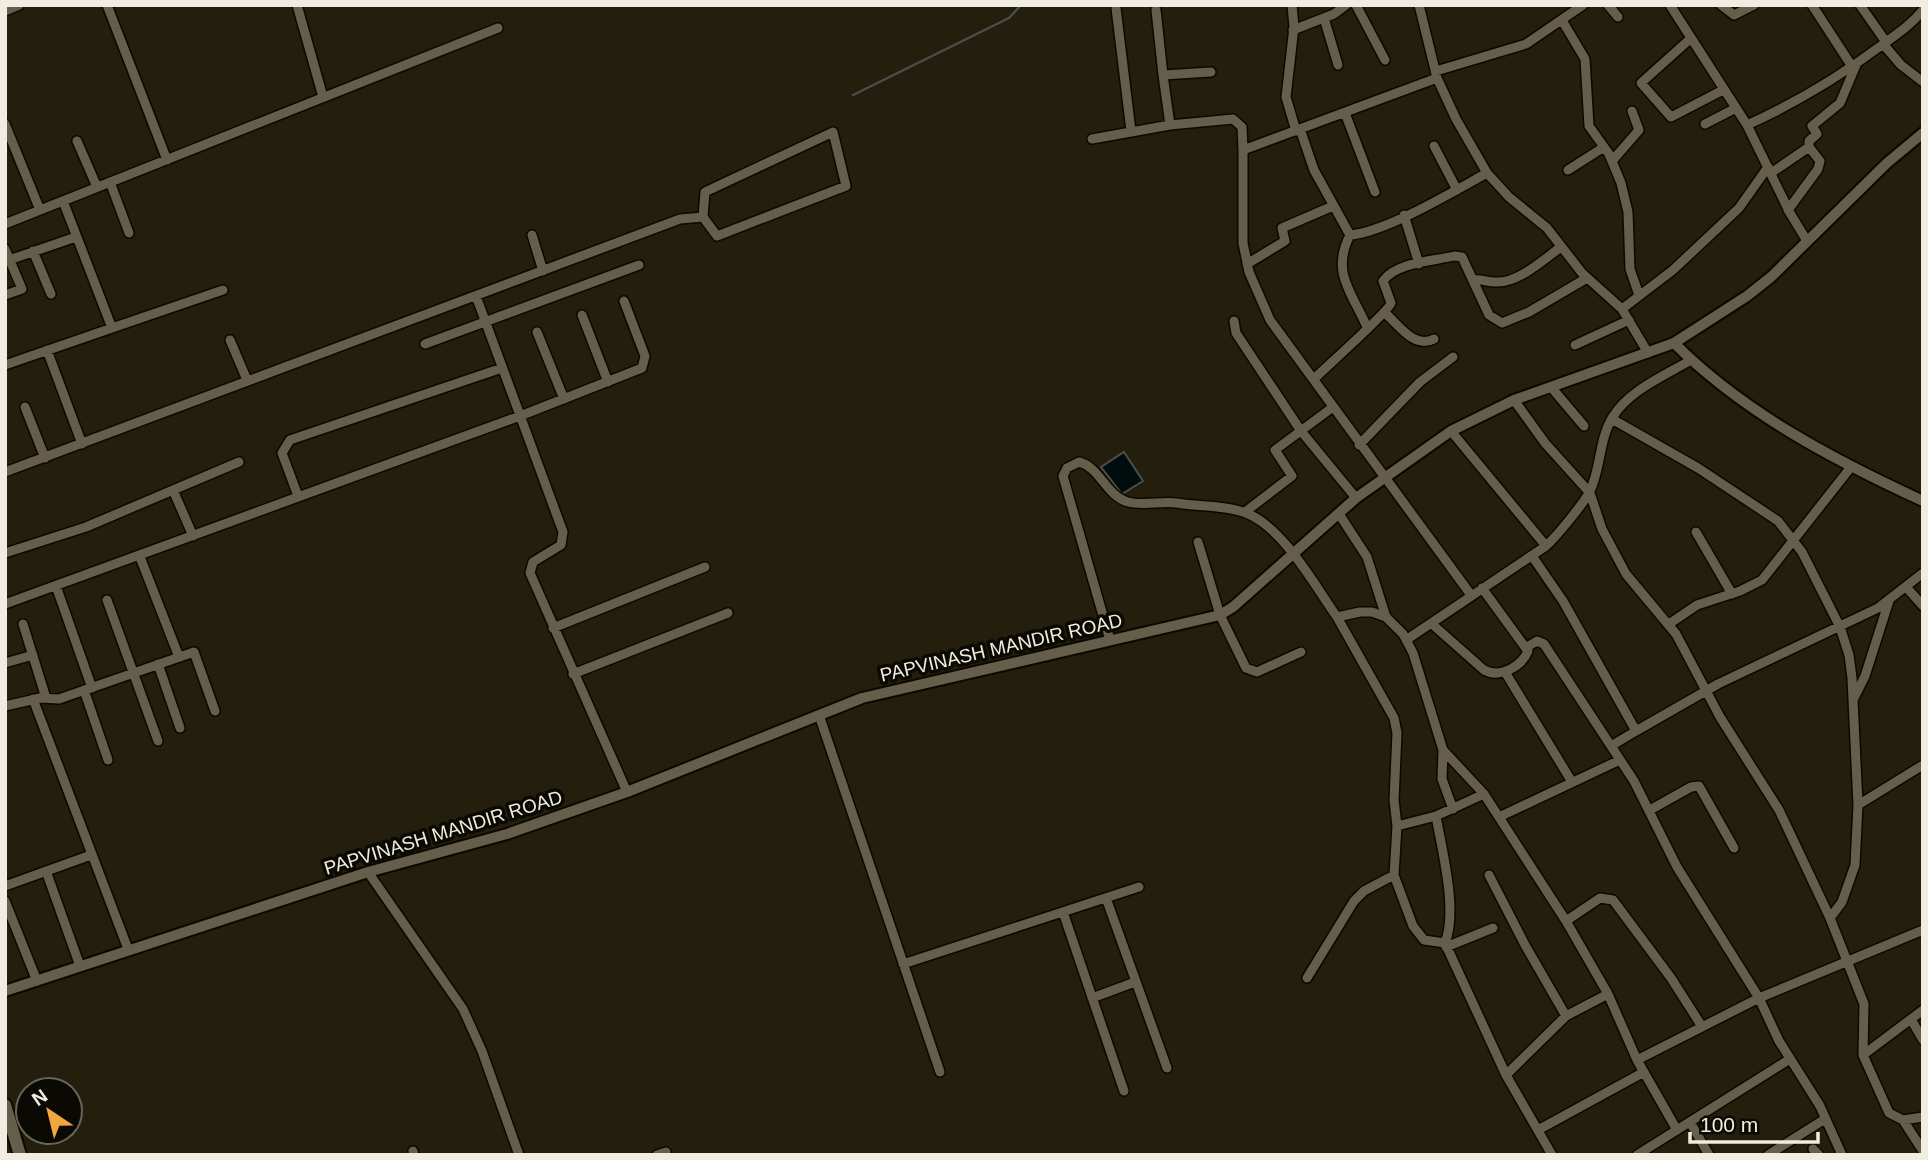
<svg xmlns="http://www.w3.org/2000/svg" width="1928" height="1160" viewBox="0 0 1928 1160" font-family="Arial,sans-serif">
<style>
.water{fill:#000c0d;stroke:#484f4d;stroke-width:2}
.lines{fill:none;stroke-linecap:round;stroke-linejoin:round}
.stream{stroke:#484f4d;stroke-width:2.5}
.minor-casing{stroke:#0d0800;stroke-width:12}
.tertiary-casing{stroke:#0d0800;stroke-width:14}
.secondary-casing{stroke:#0d0800;stroke-width:16}
.minor{stroke:#655e4b;stroke-width:9}
.tertiary{stroke:#655e4b;stroke-width:10}
.secondary{stroke:#655e4b;stroke-width:12}
.labels{text-anchor:middle;stroke-width:7;stroke-linejoin:round;paint-order:stroke}
.street-label{font-size:19px;fill:#f0ece1;stroke:#0b0903}
</style>
<rect width="100%" height="100%" fill="#241e0d"/>
<path class="water" d="M1124 452 1143 481 1122 494 1101 467Z"/>
<g class="lines">
<path class="stream" d="M853 95 1009 18 1021 5"/>
<defs>
<path id="minor" d="M107 5 167 160
M297 5 323 97
M1292 5 1294 27 1286 97 1296 131
M1356 5 1385 60
M1419 5 1437 78 1456 119 1487 173 1509 197 1547 228 1582 273 1622 309 1648 353
M1608 5 1618 17
M1670 5 1747 125 1790 213 1807 241
M1721 5 1734 15 1754 5
M1812 5 1853 68
M1860 5 1886 42
M1116 8 1131 131
M1156 10 1163 75
M5 11 19 5
M1324 18 1338 65
M1563 22 1585 59 1589 126 1609 154 1621 183 1628 212 1630 269 1639 295
M1293 30 1334 14 1346 5
M1690 39 1641 83 1671 117 1723 90
M1883 44 1901 65 1923 82
M1436 71 1526 44 1583 5
M1211 72 1163 75 1170 125 1233 119 1242 127 1243 150
M1437 78 1243 150V243L1249 272 1270 320 1471 595
M1345 113 1375 192
M5 124 40 210
M1705 124 1736 108
M1747 125C1796 103 1839 77 1882 45 1897 34 1911 25 1923 10
M1300 129 1314 170 1350 235C1386 232 1454 191 1487 173
M1092 139 1170 125
M77 141 97 187
M1434 146 1457 190
M1612 161 1639 130 1632 111
M1568 170 1604 147
M1771 173 1809 147
M110 182 129 233
M1788 210 1818 169 1820 161 1809 147V141L1817 134 1812 126 1840 103 1856 65
M1404 215 1419 264
M5 224 498 28
M532 235 543 271
M1350 235C1331 272 1351 291 1367 327
M5 249 22 289 5 295
M33 251 51 294
M9 260 76 237
M1247 264 1285 241 1282 228 1333 206
M1473 280C1482 279 1487 282 1495 282 1518 284 1544 259 1561 247
M476 296 563 532 561 545 533 562 530 573 627 792
M1622 309 1673 270 1739 208 1768 167
M1385 313C1400 326 1414 349 1434 339
M582 315 608 382
M1234 321 1236 333 1301 431 1356 498
M112 328 223 290
M537 332 564 399
M230 340 247 380
M425 344 639 265
M1575 345 1629 320
M47 350 82 444
M5 365 112 328 63 201
M1314 379C1325 368 1389 311 1391 303L1383 281C1396 262 1434 261 1454 256L1462 257 1489 315 1502 323 1529 312 1587 278
M1551 387 1584 426
M1514 400 1545 443 1590 493 1602 529 1626 574 1676 634 1720 717 1779 810 1830 918
M25 407 45 458
M1612 419 1698 468 1778 521 1802 552 1840 627 1849 655 1852 678 1858 805 1855 865 1842 902 1830 918 1864 1004 1863 1055
M1359 445 1420 382 1453 357
M5 472 680 219 703 217 717 236 846 186 833 132 705 192 703 217
M173 490 193 536
M298 496 282 453 290 440 502 368
M1245 512 1292 476 1275 450 1333 407
M1339 514 1367 557 1386 617
M1696 532 1732 594
M1198 542 1220 615 1246 668 1257 672 1301 652
M1546 546C1557 536 1584 503 1590 491 1601 468 1599 440 1612 418 1629 390 1664 376 1691 360
M5 553 86 527 239 462
M1532 556 1563 601 1636 731 1718 684 1878 608 1923 573
M140 557 179 657
M56 586 92 688
M1907 588 1923 606
M107 600 158 741
M5 604 520 416 642 368 645 356 624 301
M1337 617 1394 718 1397 733 1394 800 1397 826 1394 875 1413 926 1424 940 1445 943 1506 1075 1552 1155
M23 624 46 698
M1432 624 1484 670C1500 679 1522 666 1528 651L1482 588
M1669 624 1697 605 1740 591 1762 580 1851 467
M553 628 705 567
M1110 640 1063 476 1067 468 1079 462C1100 467 1106 496 1128 502 1143 506 1161 501 1177 503 1199 507 1225 505 1246 513 1283 527 1315 586 1337 617L1360 612H1372L1386 617 1403 634 1413 653 1443 750 1484 794 1566 921 1608 994 1637 1060 1677 1130
M1406 640 1546 546 1451 431
M1527 647 1537 641 1544 644 1634 781 1677 867 1759 998 1779 1041 1820 1106 1842 1155
M5 663 33 655
M158 664 180 728
M1505 672 1572 782
M573 674 728 613
M84 690 108 760
M1854 698 1865 676 1889 601
M33 699 128 949
M5 706 40 698 59 699 194 652 215 711
M819 715 940 1072
M1611 746 1636 731
M1443 750 1442 779 1453 809
M1858 805 1923 765
M1650 810 1691 787 1699 786 1734 848
M1499 817 1620 760
M1397 826 1436 816
M46 871 80 966
M368 872 463 1009 482 1051 519 1155
M1489 875 1525 945 1566 1016
M5 886 91 855
M1106 898 1167 1068
M5 901 37 981
M1063 912 1124 1091
M1566 921 1600 898 1613 900 1671 978 1701 1025
M1445 943C1458 910 1442 851 1436 816L1484 794
M1446 947 1493 928
M903 964 1139 887
M1307 978 1354 901 1364 891 1394 875
M1092 998 1135 982
M1923 1010 1863 1055 1889 1113 1903 1120 1923 1117
M1912 1021 1923 1040
M1637 1060 1759 998 1923 930
M1506 1075 1566 1016 1608 994
M1903 1120 1923 1151
M1690 1122 1709 1155
M1538 1130 1644 1072
M1813 1149 1819 1155
M413 1151 414 1155
M657 1155 666 1152
M1637 1155 1790 1059
M1768 1155 1825 1119"/>
<path id="tertiary" d="M1674 343C1744 413 1834 460 1923 501
M5 991 368 872 507 834 627 792 862 698 1220 615 1233 607 1356 498 1451 431 1514 400 1674 343 1747 296 1771 277 1887 163 1923 133"/>
<path id="secondary" d="M5 1105 20 1155"/>
</defs>
<use href="#minor" class="minor-casing"/>
<use href="#tertiary" class="tertiary-casing"/>
<use href="#secondary" class="secondary-casing"/>
<use href="#minor" class="minor"/>
<use href="#tertiary" class="tertiary"/>
<use href="#secondary" class="secondary"/>
</g>
<g class="labels">
<g class="street-label">
<text transform="translate(1001 647) rotate(-13)" y="7">PAPVINASH MANDIR ROAD</text>
<text transform="translate(443 832) rotate(-17)" y="7">PAPVINASH MANDIR ROAD</text>
</g>
</g>
<rect width="1928" height="1160" fill="none" stroke="#f0ece1" stroke-width="14"/>
<g transform="translate(49 1111) rotate(325)"><circle r="33" fill="#0b0903" stroke="#67645c" stroke-width="2"/>
<path d="M0-5L12 26L0 18L-12 26Z" fill="#f1a63f"/>
<text y="-10" font-size="19" font-weight="bold" text-anchor="middle" fill="#f0ece1">N</text>
</g>
<path d="M1690 1132v10h128v-10" fill="none" stroke="#f0ece1" stroke-width="3.5"/>
<text x="1700" y="1132" font-size="21" fill="#f0ece1" stroke="#0b0903" stroke-width="5" paint-order="stroke">100 m</text>
</svg>
